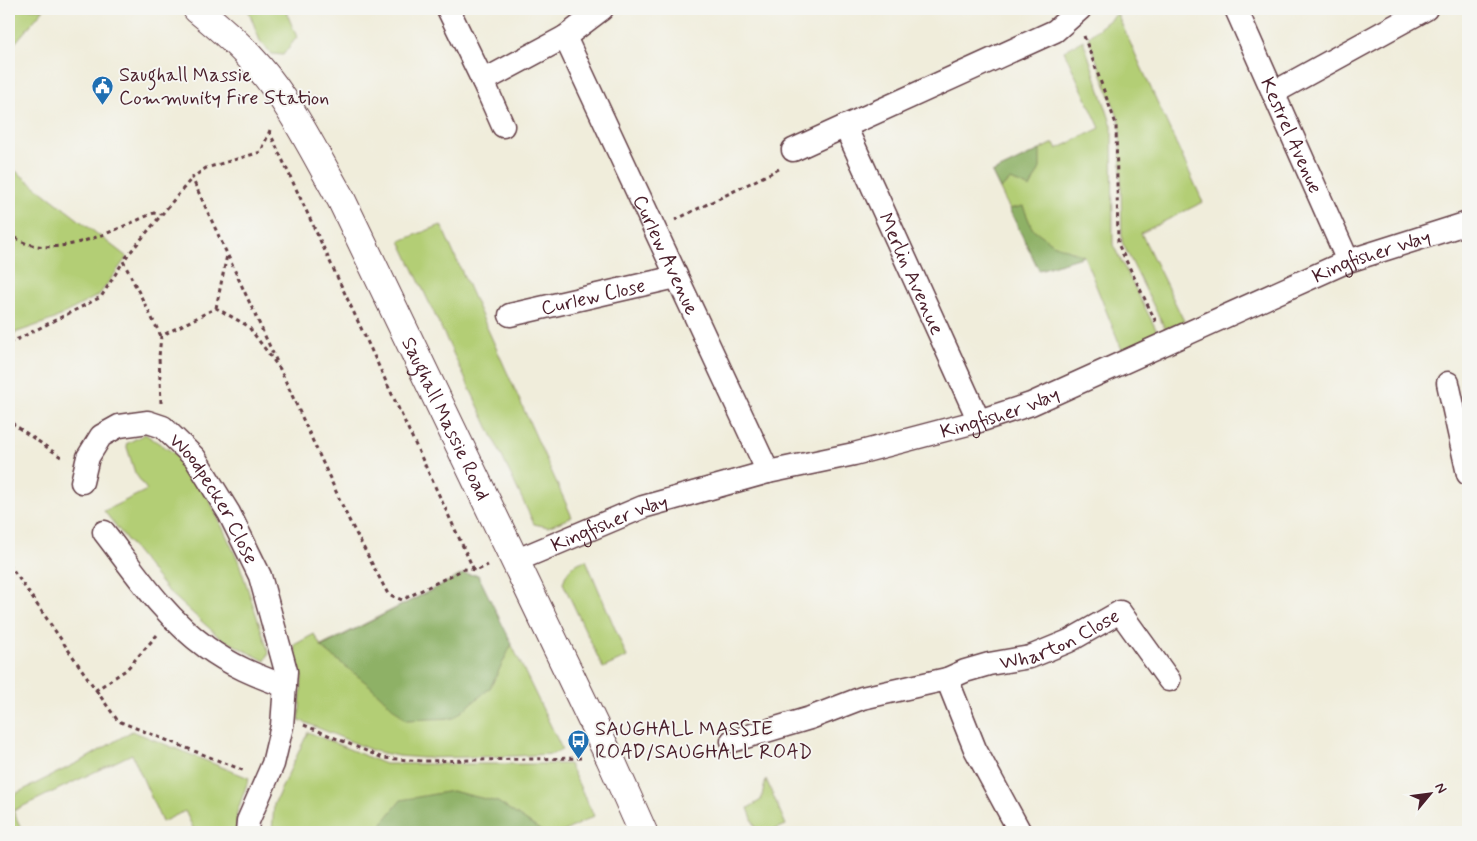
<svg xmlns="http://www.w3.org/2000/svg" width="1477" height="841" viewBox="0 0 1477 841" font-family="Mynerve,sans-serif">
<style>
.green{fill:#b3ce74;stroke:#7e7650}
.forest{fill:#8eb166;stroke:#6c6848}
.lines{fill:none;stroke-linecap:round;stroke-linejoin:round}
.street-casing{stroke:#633e45;stroke-width:25}
.secondary-casing{stroke:#633e45;stroke-width:30}
.path{stroke:#633e45;stroke-width:3;stroke-dasharray:4 4;stroke-linecap:butt}
.street{stroke:#fff;stroke-width:22}
.secondary{stroke:#fff;stroke-width:28}
.labels{text-anchor:middle;stroke-width:4;stroke-linejoin:round;paint-order:stroke}
.poi-label{font-size:20px;fill:#4a1f2b;stroke:#f6f6f2;text-anchor:start}
.street-label{font-size:20px;fill:#4a1f2b;stroke:#f6f6f2}
</style>
<rect width="100%" height="100%" fill="#f6f6f2"/>
<filter id="ink" filterUnits="userSpaceOnUse"><feTurbulence type="fractalNoise" baseFrequency=".02" numOctaves="2"/><feDisplacementMap in="SourceGraphic" scale="10" xChannelSelector="R" yChannelSelector="G"/><feConvolveMatrix kernelMatrix="1 2 1 2 8 2 1 2 1" color-interpolation-filters="sRGB"/></filter>
<filter id="wash" filterUnits="userSpaceOnUse"><feTurbulence type="fractalNoise" baseFrequency=".0096" numOctaves="4" result="noise"/><feDisplacementMap in="SourceGraphic" scale="20" xChannelSelector="R" yChannelSelector="G"/><feGaussianBlur stdDeviation="1.12" result="paint"/><feColorMatrix in="noise" values="0 0 0 0 0 0 0 0 0 0 0 0 0 0 0 0 0 1.4 0 .05"/><feComposite in="paint" operator="in"/></filter>
<g filter="url(#wash)">
<rect width="100%" height="100%" fill="#f0eddb"/>
<path class="green" d="M9 9H44L9 50Z
M248 9H285L297 37 283 55 272 54 260 41Z
M1117 14 1203 202 1141 233 1184 321 1165 329 1122 242 1120 123 1088 37Z
M1083 40 1112 126 1113 245 1158 333 1122 350 1084 256 1039 270 992 173 1054 143 1057 149 1100 128 1064 51Z
M9 166 127 257 99 295 52 320 9 335Z
M441 225 572 517 548 527 534 524 400 241Z
M145 434 174 453 207 495 238 560 269 653 265 661 219 637 166 589 104 511 147 490 135 473 126 444Z
M586 560 627 657 603 668 563 583C567 569 573 564 586 560Z
M463 574 478 575 562 749 553 754 516 756 423 758 398 756 374 751 299 720 302 677 294 645 314 634 321 646Z
M132 731 249 778 237 812 236 832H195L185 811 162 822 132 754 13 811 23 832H9V797L85 759Z
M308 732 385 764H569L594 816 563 832H272L274 804Z
M766 779 786 825 769 832H757L748 808 761 800Z"/>
<path class="forest" d="M1040 150V168L1030 188 1011 180 1000 189 992 173Z
M1023 206 1032 228 1053 244 1084 256 1039 270 1009 209Z
M463 574 478 575 512 644 490 688 454 718 406 720 369 685 321 647Z
M452 791 498 802 543 832H375L401 800Z"/>
</g>
<g filter="url(#ink)">
<g class="lines">
<defs>
<g id="street">
<path d="M448 9 483 81 565 37 602 9"/>
<path id="s1" d="M1236 9 1348 261"/>
<path id="s2" d="M565 37 768 472"/>
<path d="M483 81 503 126"/>
<path d="M1273 93 1426 9"/>
<path id="s3" d="M845 126 979 421"/>
<path d="M793 150 1055 31 1080 9"/>
<path id="s4" d="M510 315 676 277"/>
<path d="M1448 383 1468 474"/>
<path id="s5" d="M82 482 88 457 101 436 119 426 148 422 163 427 195 458 229 513 260 576 286 671 282 726 273 764 248 821 247 832"/>
<path d="M104 532C135 572 164 617 206 647 230 665 257 676 285 686"/>
<path id="s6" d="M515 561 643 507 768 472 854 454 979 421 1031 404 1348 261 1468 223"/>
<path d="M947 679 975 749 1020 832"/>
<path id="s7" d="M732 741 810 718 862 698 947 679 965 671 989 664 1030 657 1069 641 1120 612 1169 680"/>
</g>
<g id="secondary">
<path id="s8" d="M197 9C218 26 240 45 258 66 292 105 315 154 341 199L610 758 643 832"/>
</g>
</defs>
<use href="#street" class="street-casing"/>
<use href="#secondary" class="secondary-casing"/>
<path class="path" d="M1084 36 1116 124 1118 244 1156 322
M270 130 261 152 206 168 192 178 277 362
M269 131 474 570
M675 220 779 169
M9 233C14 236 19 241 25 243 65 257 118 228 154 213L162 214
M216 308 227 255
M161 336 123 261 192 178
M9 342 18 339 101 297 123 262
M161 403 159 357 161 336 216 308 248 326 280 369 349 520 388 594 402 600 464 569 478 570 488 565
M9 415 13 424 64 459
M9 426 13 424
M9 564 96 690 126 670 157 635
M96 690 118 721 245 771
M304 725 383 758 423 761 581 758"/>
<use href="#street" class="street"/>
<use href="#secondary" class="secondary"/>
</g>
</g>
<defs>
<symbol id="civic-pin" viewBox="-11 -11 22 30"><path d="M0 17L-7.5 6A9.5 9.5 0 1 1 7.5 6Z" fill="#1f6fb2" stroke="#f6f6f2"/><path d="M-.6-6.5H3V-4.5H.6V-3L4-1V1h2V6H-6V1h2V-1L-.6-3ZM-1.2 2.5V6h2.4V2.5Z" fill="#fff"/></symbol>
<symbol id="bus-pin" viewBox="-11 -11 22 30"><path d="M0 17L-7.5 6A9.5 9.5 0 1 1 7.5 6Z" fill="#1f6fb2" stroke="#f6f6f2"/><path d="M-5-6H5V4H4V6H2V4H-2V6H-4V4H-5ZM-3.5-4V0h7V-4ZM-3.5 1.2v1.5H-2V1.2ZM2 1.2v1.5H3.5V1.2Z" fill="#fff"/></symbol>
</defs>
<g fill-rule="evenodd">
<use href="#civic-pin" x="90" y="74" width="25" height="34"/>
<use href="#bus-pin" x="566" y="728" width="25" height="34"/>
</g>
<g class="labels">
<g class="poi-label">
<text x="119" y="81">Saughall Massie<tspan x="119" dy="23">Community Fire Station</tspan></text>
<text x="595" y="735">SAUGHALL MASSIE<tspan x="595" dy="23">ROAD/SAUGHALL ROAD</tspan></text>
</g>
<g class="street-label">
<text dy="7" stroke="none"><textPath href="#s1" startOffset="138">Kestrel Avenue</textPath></text>
<text dy="7" stroke="none"><textPath href="#s2" startOffset="240">Curlew Avenue</textPath></text>
<text dy="7" stroke="none"><textPath href="#s6" startOffset="912">Kingfisher Way</textPath></text>
<text dy="7" stroke="none"><textPath href="#s3" startOffset="162">Merlin Avenue</textPath></text>
<text dy="7" stroke="none"><textPath href="#s4" startOffset="85">Curlew Close</textPath></text>
<text dy="7" stroke="none"><textPath href="#s6" startOffset="508">Kingfisher Way</textPath></text>
<text dy="7" stroke="none"><textPath href="#s8" startOffset="484">Saughall Massie Road</textPath></text>
<text dy="7" stroke="none"><textPath href="#s5" startOffset="205">Woodpecker Close</textPath></text>
<text dy="7" stroke="none"><textPath href="#s6" startOffset="102">Kingfisher Way</textPath></text>
<text dy="7" stroke="none"><textPath href="#s7" startOffset="344">Wharton Close</textPath></text>
</g>
</g>
<rect width="1477" height="841" fill="none" stroke="#f6f6f2" stroke-width="30"/>
<g transform="translate(1430 794) rotate(61)" stroke="#f6f6f2" stroke-width="4" paint-order="stroke">
<path d="M0-4L9 19L0 12L-9 19Z" fill="#4a1f2b"/>
<text y="-8" font-size="14" font-weight="bold" text-anchor="middle" fill="#4a1f2b">N</text>
</g>
</svg>
